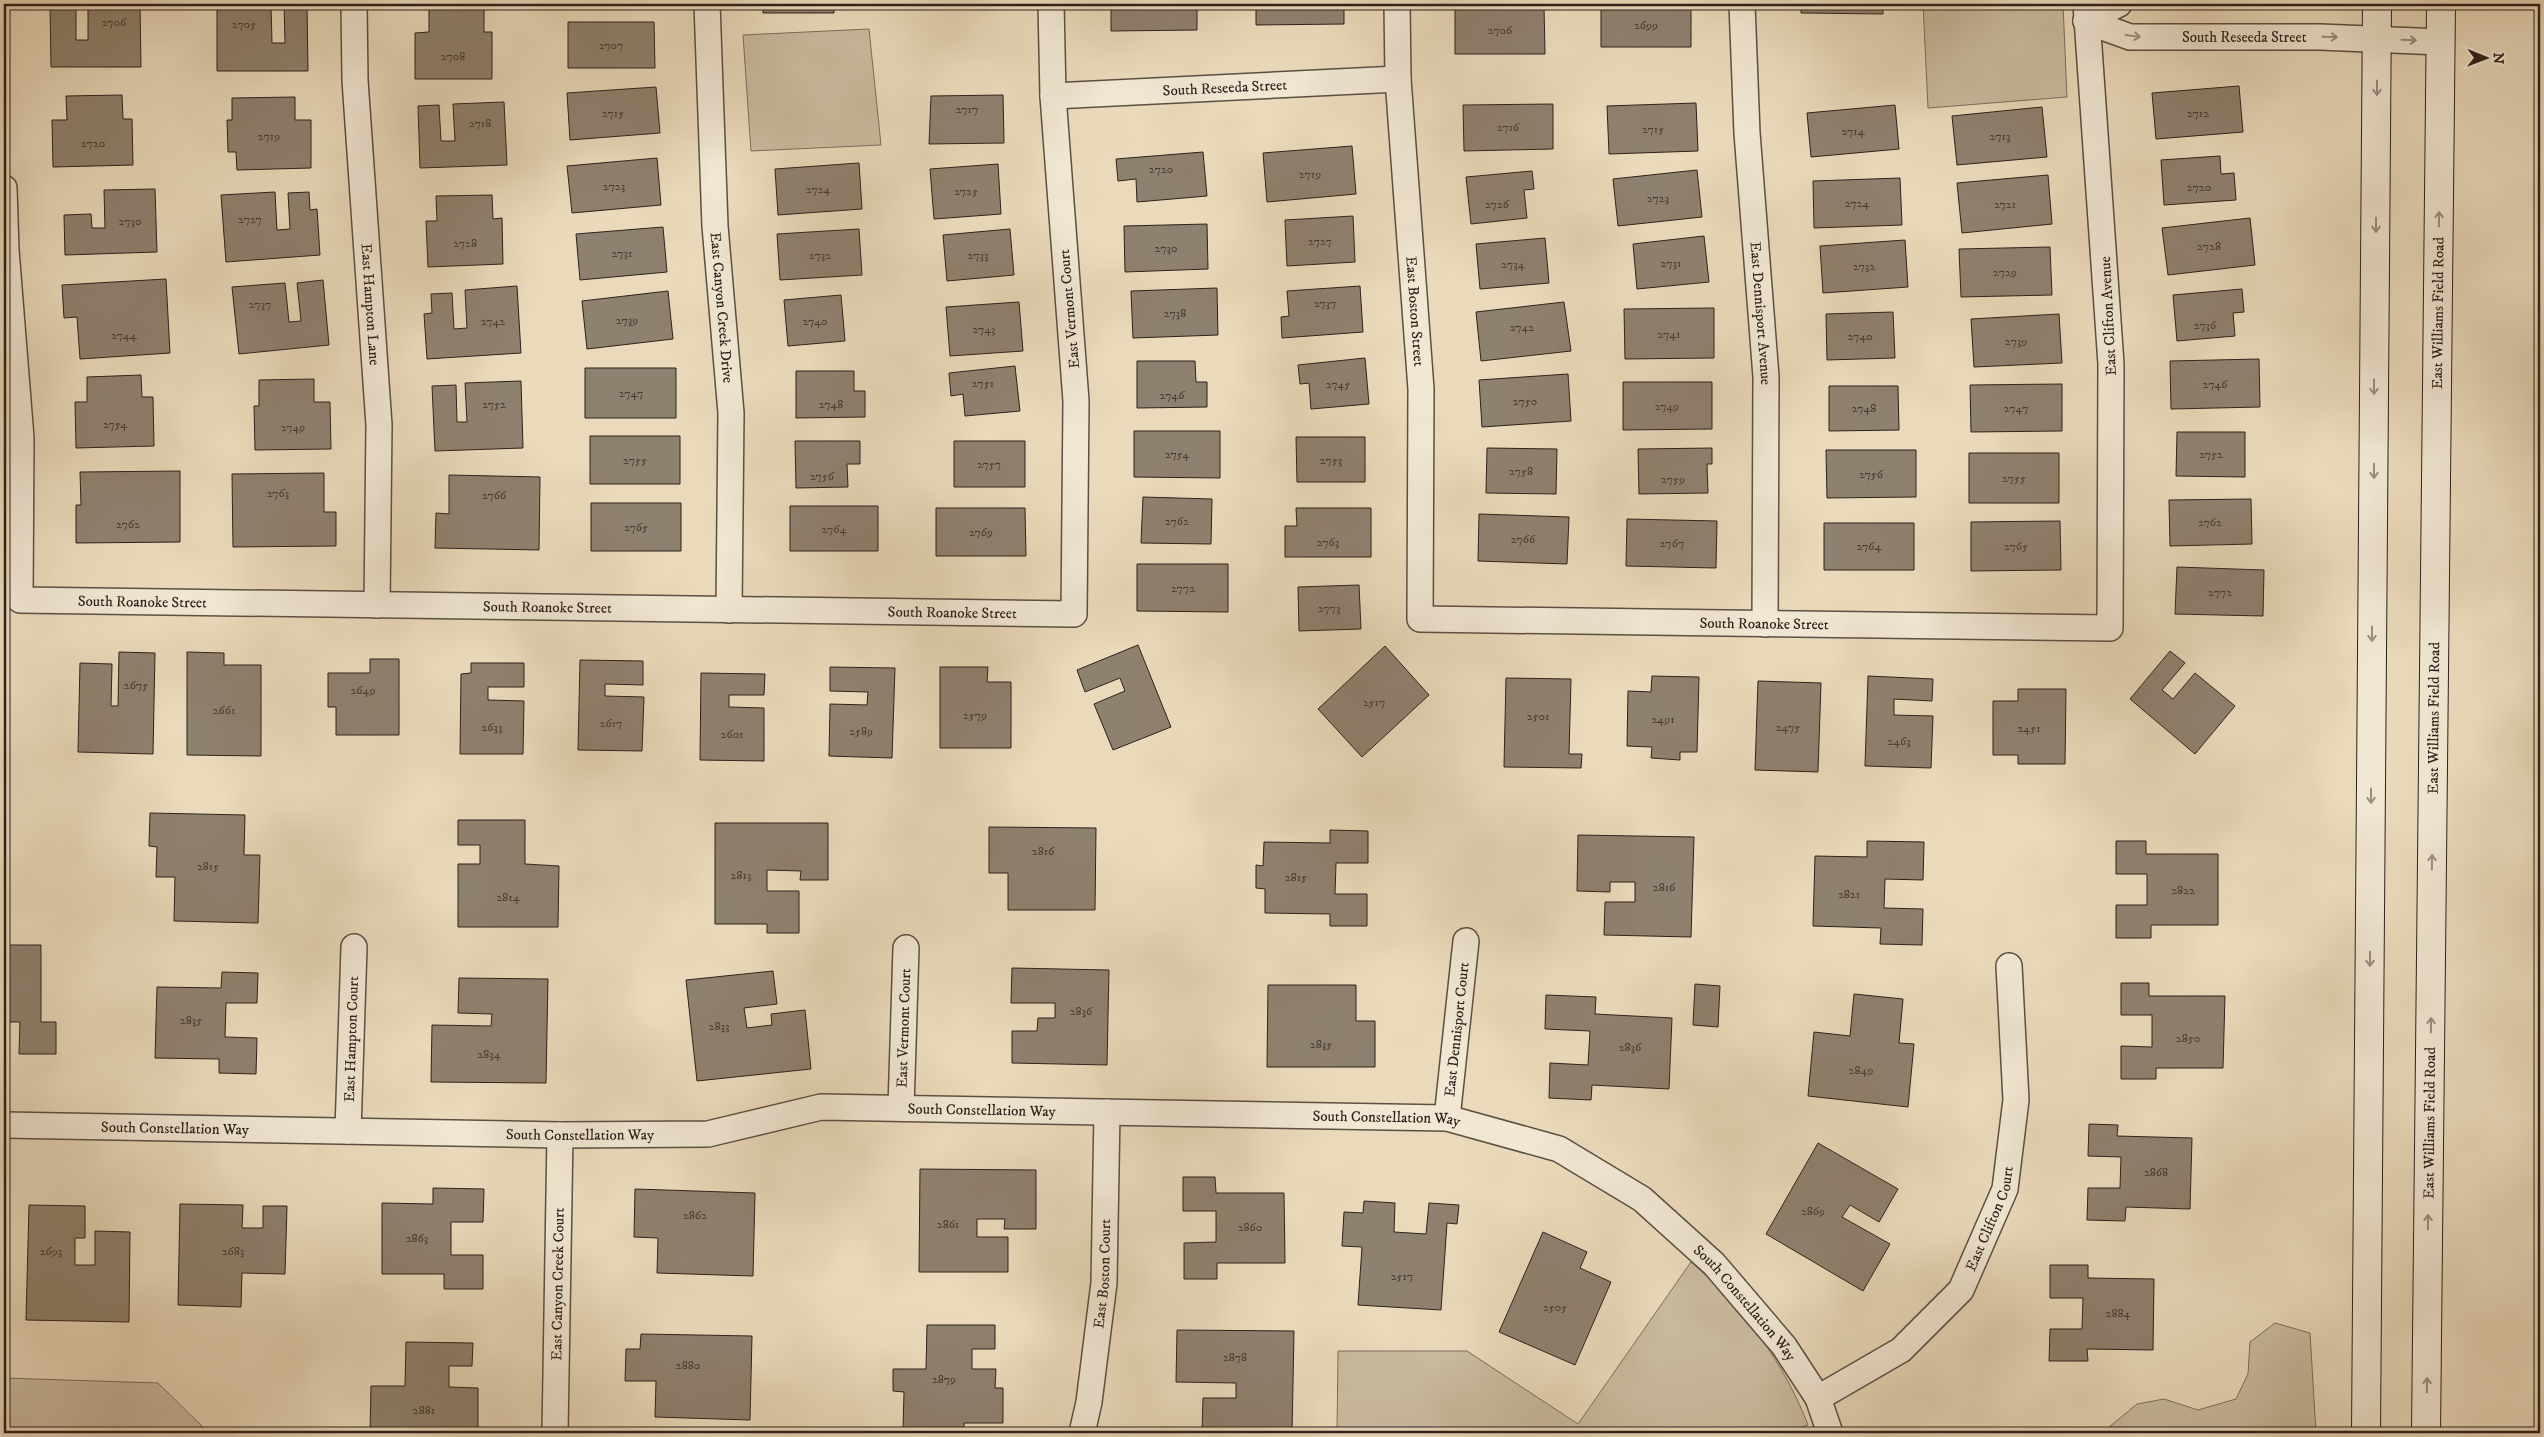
<svg xmlns="http://www.w3.org/2000/svg" width="2544" height="1437" viewBox="0 0 2544 1437" font-family="'IM FELL DW Pica',serif">
<style>
.green{fill:#cabba0;stroke:#7c6e5e}
.building{fill:#8f816f;stroke:#2d211c}
.lines{fill:none;stroke-linecap:round;stroke-linejoin:round}
.street-casing{stroke:#5c4f44;stroke-width:28}
.secondary-casing{stroke:#2d211c;stroke-width:30}
.street{stroke:#f1e7d3;stroke-width:25}
.secondary{stroke:#f1e7d3;stroke-width:28}
.oneway{stroke:#998e81}
.labels{text-anchor:middle;stroke-width:4;stroke-linejoin:round;paint-order:stroke}
.number-label{font-size:12px;fill:#463931}
.street-label{font-size:15px;fill:#2d211c;stroke:#f1e7d3}
</style>
<rect width="100%" height="100%" fill="#eadabb"/>
<filter id="stains"><feTurbulence type="fractalNoise" baseFrequency=".004" numOctaves="4"/><feColorMatrix values="0 0 0 0 .2 0 0 0 0 .09 0 0 0 0 .02 0 0 0 .5 -.17"/></filter>
<radialGradient id="worn" r=".72"><stop offset=".6" stop-color="#630" stop-opacity="0"/><stop offset="1" stop-color="#630" stop-opacity=".3"/></radialGradient>
<path class="green" d="M1923 4H2063L2067 97 1928 108Z
M869 29 881 145 751 151 743 35Z
M1691 1262C1742 1306 1784 1362 1808 1425L1799 1428 1802 1433H1337L1338 1351H1467L1578 1424Z
M2275 1323 2310 1333 2316 1433H2102L2137 1404 2164 1399 2198 1410 2236 1399 2248 1374 2250 1342Z
M4 1378 158 1383 209 1433H4Z"/>
<path class="building" d="M50 4H76V40H88V4H140L141 67H51Z
M284 4H307L308 71H217V6H271L272 43H285Z
M763 4H844V7H834V13H763Z
M926 4H996V8H926Z
M1111 4H1197V30L1111 31Z
M1256 4H1344V24L1256 25Z
M1601 4H1691V47H1601Z
M1801 4H1883V14L1801 13Z
M1544 6 1545 54H1455V7Z
M429 8H484V32H492V79H415V33L429 32Z
M568 22H654L655 68H568Z
M2239 86 2243 132 2156 139 2152 93Z
M656 87 660 133 570 140 567 93Z
M122 95 123 119H132L133 165 53 167 52 120H67L66 96Z
M1003 95 1004 143 929 144 931 96Z
M295 97V120H311V168L237 170 236 152H228L227 120H232V98Z
M504 102 507 165 420 168 418 106 439 105 441 141H455L453 104Z
M1696 103 1698 151 1609 154 1607 106Z
M1553 104V149L1464 151 1463 105Z
M1895 105 1899 149 1811 157 1807 113Z
M2042 107 2047 157 1957 165 1952 116Z
M1352 146 1356 194 1267 202 1263 153Z
M1203 152 1207 196 1137 202 1136 179 1118 181 1116 159Z
M2220 156 2221 174 2234 173 2236 200 2164 205 2161 160Z
M657 158 661 205 572 213 567 166Z
M859 163 862 209 778 215 775 169Z
M998 164 1001 214 934 219 930 169Z
M1697 170 1702 217 1618 226 1613 179Z
M1532 171 1534 189 1524 190 1527 218 1471 224 1466 177Z
M2048 175 2052 224 1962 233 1957 183Z
M1900 178 1902 225 1814 228 1813 181Z
M155 189 157 252 65 255 64 215 91 214 92 228H105L104 190Z
M275 192 277 230 290 229 288 193 309 192 310 210 317 209 320 255 226 262 221 195Z
M492 195 493 219 502 218 503 264 428 267 426 221H437L436 196Z
M1353 216 1355 262 1287 266 1285 220Z
M2250 218 2255 265 2168 275 2162 228Z
M1207 224 1208 269 1125 272 1124 226Z
M663 227 667 272 580 280 576 234Z
M859 229 862 275 780 280 777 234Z
M1010 229 1014 275 947 281 943 235Z
M1704 236 1709 282 1637 289 1633 244Z
M1545 238 1549 283 1480 289 1476 244Z
M1905 240 1908 287 1823 293 1820 246Z
M2050 247 2052 295 1961 297 1959 249Z
M166 279 170 353 80 359 77 317 64 318 62 285Z
M323 280 329 345 239 354 232 287 285 283 289 322 301 321 297 283Z
M517 286 521 353 427 359 424 314 432 313 431 294 452 293 454 329 467 328 465 290Z
M1360 286 1363 332 1282 338 1281 317 1289 316 1287 291Z
M1217 288 1218 335 1133 338 1131 291Z
M2242 289 2244 312 2233 313 2235 336 2177 341 2173 295Z
M668 291 673 339 587 349 582 301Z
M841 295 845 341 788 346 784 300Z
M1019 302 1023 351 950 356 946 307Z
M1564 302 1571 351 1481 361 1476 312Z
M1714 308V358L1625 359 1624 309Z
M1893 312 1895 358 1827 360 1826 314Z
M2059 314 2062 363 1974 367 1971 319Z
M1365 358 1369 404 1311 409 1309 383 1300 384 1298 365Z
M2259 359 2260 407 2171 409 2170 361Z
M1137 361H1195L1196 382H1207V407L1137 408Z
M1015 366 1020 411 965 416 963 394 951 396 949 373Z
M585 368H676V418H585Z
M796 371H854V391H865V417L796 418Z
M1568 374 1571 421 1482 427 1479 380Z
M141 375 142 397H153L154 446 76 448 75 402H87V377Z
M314 379V402H330L331 449 255 450 254 406H259V380Z
M521 381 523 448 435 451 432 386 456 385 457 422H467L465 383Z
M1623 382H1712V429L1623 430Z
M2062 384V431L1971 432 1970 385Z
M1829 386H1898L1899 430 1829 431Z
M1134 431H1220V478L1134 477Z
M2177 432H2245V477L2176 476Z
M590 436H680V484H590Z
M1296 437H1365V482H1297Z
M795 441H860V464H847L848 487 796 488Z
M954 441H1025V487H954Z
M1487 448 1557 449 1556 494 1486 493Z
M1712 448V464H1707L1708 493 1639 494 1638 449Z
M1826 450H1916V497L1827 498Z
M1969 453H2059V503H1969Z
M180 471V542L76 543V505H81L80 472Z
M324 473V512H336V546L233 547 232 474Z
M449 475 540 477 539 550 435 548 436 513 449 514Z
M1143 497 1212 499 1211 544 1141 543Z
M2251 499 2252 544 2170 546 2169 500Z
M591 503H681V551H591Z
M790 506H878V551H790Z
M936 508H1025L1026 556H936Z
M1296 508H1371V557H1285V526H1297Z
M1479 514 1569 517 1567 564 1478 561Z
M1627 519 1717 521 1716 568 1626 566Z
M2060 521 2061 570 1971 571V522Z
M1824 523H1914V570H1824Z
M1137 564H1228V612L1137 611Z
M2177 567 2264 570 2263 616 2175 614Z
M1359 585 1361 629 1299 631 1298 587Z
M1138 645 1171 727 1113 750 1094 704 1125 691 1120 678 1085 692 1077 670Z
M1385 646 1429 695 1362 757 1318 709Z
M2170 651 2185 663 2162 690 2173 699 2195 673 2235 706 2195 754 2130 699Z
M119 652 155 653 153 754 78 752 80 663 112 664 111 706H118Z
M187 652 224 653V665H261V756L187 755Z
M370 659H399V735H336V707H328V673H370Z
M580 660 643 661V685L605 684V696L644 697 642 751 578 750Z
M471 663H524V687H488V700L524 701 523 754H460L461 674 471 673Z
M830 667 895 668 892 758 829 756 830 704 867 705 868 692 830 691Z
M940 667H988L987 682H1011V748H940Z
M701 673 765 674 764 695H729V707L764 708V761L700 760Z
M1652 676 1699 677 1697 752H1680V760L1651 758 1652 747 1627 746 1628 691 1651 692Z
M1868 676 1933 679 1932 701 1894 699V715L1933 716 1931 768 1865 766Z
M1506 678 1571 679 1569 754H1582L1581 768 1504 767Z
M1758 681 1821 683 1818 772 1755 770Z
M2018 689H2066L2065 764H2018V755H1993V701H2018Z
M150 813 245 815 244 855H260L258 923 174 921 175 877H156L157 847 149 846Z
M458 820H525V864L559 866 558 927H458V864H480V845H458Z
M715 823H828V880H800L801 871 767 870V891H799V933H767V924H715Z
M989 827 1096 828 1095 910H1008V873H989Z
M1330 830 1368 831V863H1336L1335 894H1367V926H1330V914L1265 913V889L1256 888V865L1263 866 1264 842 1330 843Z
M1578 835 1694 837 1691 937 1604 935 1605 902H1635V882H1610V892L1577 891Z
M1867 841 1924 842 1923 880 1885 879 1884 908 1923 909 1922 945 1880 944 1881 928 1813 926 1815 856 1867 857Z
M2116 841H2146V854H2218V925H2151V938H2116V905H2147V874H2116Z
M4 945H41V1022H56V1054H19L20 1022H4Z
M1012 968 1109 970 1107 1065 1012 1063V1031H1037L1038 1018H1055V1003H1011Z
M773 971 777 1004 744 1008 747 1028 772 1025 771 1014 805 1010 811 1069 697 1081 686 980Z
M222 972 258 973 257 1003H226L225 1037 257 1038 256 1074 219 1073V1059L155 1058 157 987 221 988Z
M459 978 548 979 546 1083 431 1082 432 1025 491 1026 492 1014 458 1013Z
M2121 983H2149V996H2225L2223 1068H2156V1079H2121V1046L2152 1047V1015H2121Z
M1695 984 1720 986 1718 1027 1693 1025Z
M1268 985H1356V1021H1375V1067H1267Z
M1854 994 1903 999 1899 1043 1914 1044 1908 1107 1808 1096 1814 1032 1850 1036Z
M1546 995 1596 997 1595 1014 1672 1018 1669 1089 1592 1085 1591 1100 1549 1098 1550 1063 1588 1065 1590 1031 1545 1029Z
M2089 1124 2118 1125 2117 1136 2192 1138 2190 1209 2126 1207 2125 1221 2087 1220 2088 1188H2120L2121 1157 2088 1156Z
M1818 1143 1898 1189 1879 1222 1850 1205 1842 1217 1890 1244 1863 1291 1766 1234Z
M920 1169 1036 1170V1229H1004L1005 1219H977V1237H1008V1272H919Z
M1183 1177H1215L1216 1193H1284L1285 1263H1217V1279H1184V1243L1216 1242V1211H1183Z
M433 1188 484 1189 483 1222H451V1255H483V1289H444V1274H382V1203L433 1204Z
M635 1189 755 1193 753 1276 657 1273 658 1238 634 1237Z
M1364 1201 1395 1203 1394 1232 1426 1234 1429 1203 1459 1205 1457 1224 1447 1223 1441 1310 1358 1305 1362 1247 1342 1246 1344 1212 1363 1213Z
M180 1204 243 1205 242 1228H263V1206H287L285 1274 242 1273 241 1307 178 1305Z
M29 1205 85 1206V1238H75V1265H95V1231L130 1232 129 1322 26 1320Z
M1543 1232 1587 1252 1580 1268 1611 1282 1575 1365 1499 1332Z
M2050 1265H2088V1278L2154 1279 2153 1350 2087 1349 2088 1361H2049L2050 1329H2082L2083 1298H2050Z
M927 1325H995V1349H972V1369H996L995 1388H1003V1423H964V1431L903 1430 904 1392 893 1391V1369H926Z
M1177 1330 1294 1331 1292 1433 1202 1432 1203 1398H1236V1383L1176 1382Z
M641 1334 752 1336 750 1420 655 1417 656 1381H625L626 1349H640Z
M406 1342 473 1343 472 1366H449V1387L478 1388V1433H370L371 1386H405Z"/>
<g class="lines">
<defs>
<g id="street">
<path id="s1" d="M354 4 355 80 379 425 377 605"/>
<path id="s2" d="M707 4 715 226 731 413 729 610"/>
<path id="s3" d="M1397 4 1398 79 1421 389 1420 619 2110 628 2111 364 2086 4"/>
<path id="s4" d="M1742 4 1747 133 1766 377 1765 624"/>
<path id="s5" d="M2086 21 2130 37H2320L2441 42"/>
<path d="M2086 21 2119 4"/>
<path id="s6" d="M1053 96 1398 79"/>
<path id="s7" d="M4 188 6 250 21 438 20 600 1074 614 1076 401 1053 96 1051 4"/>
<path id="s8" d="M901 1108 906 948"/>
<path id="s9" d="M1447 1118 1466 941"/>
<path id="s10" d="M4 1125 560 1135 708 1134 821 1107 1447 1118 1559 1149 1642 1199 1714 1264 1784 1346 1818 1398 1830 1433"/>
<path id="s11" d="M348 1131 354 947"/>
<path id="s12" d="M1818 1398 1901 1350 1961 1290 2005 1189 2016 1100 2009 966"/>
<path id="s13" d="M555 1433 560 1135"/>
<path id="s14" d="M1082 1433 1089 1402 1104 1283 1107 1112"/>
</g>
<g id="secondary">
<path d="M2366 1433 2377 4"/>
<path id="s15" d="M2426 1433 2441 4"/>
</g>
</defs>
<use href="#street" class="street-casing"/>
<use href="#secondary" class="secondary-casing"/>
<use href="#street" class="street"/>
<use href="#secondary" class="secondary"/>
</g>
<defs><path id="oneway-shaft" d="M-6 0H5M1.5-3L5.5 0L1.5 3" fill="none" stroke-width="1.6" stroke-linecap="round" stroke-linejoin="round" transform="scale(1.25)"/></defs>
<g class="oneway">
<use href="#oneway-shaft" transform="translate(2133 36) rotate(8)"/>
<use href="#oneway-shaft" transform="translate(2330 37) rotate(1)"/>
<use href="#oneway-shaft" transform="translate(2409 40) rotate(2)"/>
<use href="#oneway-shaft" transform="translate(2377 88) rotate(90)"/>
<use href="#oneway-shaft" transform="translate(2439 219) rotate(-89)"/>
<use href="#oneway-shaft" transform="translate(2376 225) rotate(90)"/>
<use href="#oneway-shaft" transform="translate(2374 387) rotate(90)"/>
<use href="#oneway-shaft" transform="translate(2374 471) rotate(90)"/>
<use href="#oneway-shaft" transform="translate(2372 634) rotate(90)"/>
<use href="#oneway-shaft" transform="translate(2371 796) rotate(90)"/>
<use href="#oneway-shaft" transform="translate(2432 862) rotate(-89)"/>
<use href="#oneway-shaft" transform="translate(2370 959) rotate(90)"/>
<use href="#oneway-shaft" transform="translate(2431 1025) rotate(-89)"/>
<use href="#oneway-shaft" transform="translate(2428 1222) rotate(-89)"/>
<use href="#oneway-shaft" transform="translate(2427 1385) rotate(-89)"/>
</g>
<g class="labels">
<g class="number-label">
<text x="114" y="26">2706</text>
<text x="244" y="28">2705</text>
<text x="1646" y="29">2699</text>
<text x="1500" y="34">2706</text>
<text x="611" y="49">2707</text>
<text x="453" y="60">2708</text>
<text x="967" y="113">2717</text>
<text x="613" y="117">2715</text>
<text x="2198" y="117">2712</text>
<text x="480" y="127">2718</text>
<text x="1508" y="131">2716</text>
<text x="1653" y="133">2715</text>
<text x="1853" y="135">2714</text>
<text x="269" y="140">2719</text>
<text x="2000" y="140">2713</text>
<text x="93" y="147">2720</text>
<text x="1161" y="173">2720</text>
<text x="1310" y="178">2719</text>
<text x="614" y="190">2723</text>
<text x="2199" y="191">2720</text>
<text x="818" y="193">2724</text>
<text x="966" y="195">2725</text>
<text x="1658" y="202">2723</text>
<text x="1857" y="207">2724</text>
<text x="1497" y="208">2726</text>
<text x="2005" y="208">2721</text>
<text x="250" y="223">2727</text>
<text x="130" y="225">2730</text>
<text x="1320" y="245">2727</text>
<text x="465" y="247">2728</text>
<text x="2209" y="250">2728</text>
<text x="1166" y="252">2730</text>
<text x="622" y="257">2731</text>
<text x="820" y="259">2732</text>
<text x="978" y="259">2733</text>
<text x="1671" y="267">2731</text>
<text x="1513" y="268">2734</text>
<text x="1864" y="270">2732</text>
<text x="2005" y="276">2729</text>
<text x="1325" y="307">2737</text>
<text x="260" y="308">2737</text>
<text x="1175" y="317">2738</text>
<text x="627" y="324">2739</text>
<text x="493" y="325">2742</text>
<text x="815" y="325">2740</text>
<text x="2205" y="329">2736</text>
<text x="1522" y="331">2742</text>
<text x="984" y="333">2743</text>
<text x="1669" y="338">2741</text>
<text x="124" y="339">2744</text>
<text x="1860" y="340">2740</text>
<text x="2016" y="345">2739</text>
<text x="983" y="387">2751</text>
<text x="1338" y="388">2745</text>
<text x="2215" y="388">2746</text>
<text x="631" y="397">2747</text>
<text x="1172" y="399">2746</text>
<text x="1525" y="405">2750</text>
<text x="494" y="408">2752</text>
<text x="831" y="408">2748</text>
<text x="1667" y="410">2749</text>
<text x="1864" y="412">2748</text>
<text x="2016" y="412">2747</text>
<text x="115" y="428">2754</text>
<text x="293" y="431">2749</text>
<text x="1177" y="458">2754</text>
<text x="2211" y="458">2752</text>
<text x="635" y="464">2755</text>
<text x="1331" y="464">2753</text>
<text x="989" y="468">2757</text>
<text x="1521" y="475">2758</text>
<text x="1871" y="478">2756</text>
<text x="822" y="480">2756</text>
<text x="2014" y="482">2755</text>
<text x="1673" y="483">2759</text>
<text x="278" y="497">2763</text>
<text x="494" y="499">2766</text>
<text x="1177" y="525">2762</text>
<text x="2210" y="526">2762</text>
<text x="128" y="528">2762</text>
<text x="636" y="531">2765</text>
<text x="834" y="533">2764</text>
<text x="981" y="536">2769</text>
<text x="1523" y="543">2766</text>
<text x="1328" y="546">2763</text>
<text x="1672" y="547">2767</text>
<text x="1869" y="550">2764</text>
<text x="2016" y="550">2765</text>
<text x="1183" y="592">2772</text>
<text x="2220" y="596">2772</text>
<text x="1329" y="612">2773</text>
<text x="136" y="689">2675</text>
<text x="363" y="694">2649</text>
<text x="1374" y="706">2517</text>
<text x="224" y="714">2661</text>
<text x="975" y="719">2579</text>
<text x="1538" y="720">2501</text>
<text x="1663" y="723">2491</text>
<text x="611" y="727">2617</text>
<text x="492" y="731">2633</text>
<text x="1788" y="731">2475</text>
<text x="2029" y="732">2451</text>
<text x="861" y="735">2589</text>
<text x="732" y="738">2601</text>
<text x="1899" y="745">2463</text>
<text x="1043" y="855">2816</text>
<text x="208" y="870">2815</text>
<text x="741" y="879">2813</text>
<text x="1296" y="881">2815</text>
<text x="1664" y="891">2816</text>
<text x="2183" y="894">2822</text>
<text x="1849" y="898">2821</text>
<text x="508" y="901">2814</text>
<text x="1081" y="1015">2836</text>
<text x="191" y="1024">2835</text>
<text x="719" y="1030">2833</text>
<text x="2188" y="1042">2850</text>
<text x="1321" y="1048">2835</text>
<text x="1630" y="1051">2836</text>
<text x="489" y="1058">2834</text>
<text x="1861" y="1074">2849</text>
<text x="2156" y="1176">2868</text>
<text x="1813" y="1215">2869</text>
<text x="695" y="1219">2862</text>
<text x="948" y="1228">2861</text>
<text x="1250" y="1231">2860</text>
<text x="417" y="1242">2863</text>
<text x="51" y="1255">2693</text>
<text x="233" y="1255">2683</text>
<text x="1402" y="1280">2517</text>
<text x="1555" y="1311">2505</text>
<text x="2118" y="1317">2884</text>
<text x="1235" y="1361">2878</text>
<text x="688" y="1369">2880</text>
<text x="944" y="1383">2879</text>
<text x="424" y="1414">2881</text>
</g>
<g class="street-label">
<text dy="5" stroke="none"><textPath href="#s5" startOffset="161">South Reseeda Street</textPath></text>
<text dy="5" stroke="none"><textPath href="#s6" startOffset="172">South Reseeda Street</textPath></text>
<text dy="5" stroke="none"><textPath href="#s1" startOffset="301">East Hampton Lane</textPath></text>
<text dy="5" stroke="none"><textPath href="#s2" startOffset="304">East Canyon Creek Drive</textPath></text>
<text transform="translate(1069 309) rotate(-95)" y="5">East Vermont Court</text>
<text dy="5" stroke="none"><textPath href="#s3" startOffset="308">East Boston Street</textPath></text>
<text dy="5" stroke="none"><textPath href="#s4" startOffset="310">East Dennisport Avenue</textPath></text>
<text dy="5" stroke="none"><textPath href="#s15" startOffset="1120">East Williams Field Road</textPath></text>
<text transform="translate(2108 316) rotate(-93)" y="5">East Clifton Avenue</text>
<text dy="5" stroke="none"><textPath href="#s7" startOffset="535">South Roanoke Street</textPath></text>
<text dy="5" stroke="none"><textPath href="#s7" startOffset="940">South Roanoke Street</textPath></text>
<text dy="5" stroke="none"><textPath href="#s7" startOffset="1345">South Roanoke Street</textPath></text>
<text dy="5" stroke="none"><textPath href="#s3" startOffset="960">South Roanoke Street</textPath></text>
<text dy="5" stroke="none"><textPath href="#s15" startOffset="715">East Williams Field Road</textPath></text>
<text dy="5" stroke="none"><textPath href="#s8" startOffset="80">East Vermont Court</textPath></text>
<text dy="5" stroke="none"><textPath href="#s9" startOffset="89">East Dennisport Court</textPath></text>
<text dy="5" stroke="none"><textPath href="#s11" startOffset="92">East Hampton Court</textPath></text>
<text dy="5" stroke="none"><textPath href="#s10" startOffset="981">South Constellation Way</textPath></text>
<text dy="5" stroke="none"><textPath href="#s10" startOffset="1386">South Constellation Way</textPath></text>
<text dy="5" stroke="none"><textPath href="#s15" startOffset="310">East Williams Field Road</textPath></text>
<text dy="5" stroke="none"><textPath href="#s10" startOffset="171">South Constellation Way</textPath></text>
<text dy="5" stroke="none"><textPath href="#s10" startOffset="576">South Constellation Way</textPath></text>
<text dy="5" stroke="none"><textPath href="#s12" startOffset="258">East Clifton Court</textPath></text>
<text dy="5" stroke="none"><textPath href="#s14" startOffset="161">East Boston Court</textPath></text>
<text dy="5" stroke="none"><textPath href="#s13" startOffset="149">East Canyon Creek Court</textPath></text>
<text dy="5" stroke="none"><textPath href="#s10" startOffset="1806">South Constellation Way</textPath></text>
</g>
</g>
<rect width="2544" height="1437" fill="none" stroke="#eadabb" stroke-width="20"/>
<rect x="5" y="5" width="2534" height="1427" fill="none" stroke="#2d211c" stroke-width="2.5"/>
<rect x="10" y="10" width="2524" height="1417" fill="none" stroke="#2d211c"/>
<g transform="translate(2486 58) rotate(91)" stroke="#f1e7d3" stroke-width="4" paint-order="stroke">
<path d="M0-4L9 19L0 12L-9 19Z" fill="#2d211c"/>
<text y="-8" font-size="14" font-weight="bold" text-anchor="middle" fill="#2d211c">N</text>
</g>
<rect width="100%" height="100%" filter="url(#stains)"/>
<rect width="100%" height="100%" fill="url(#worn)"/>
</svg>
